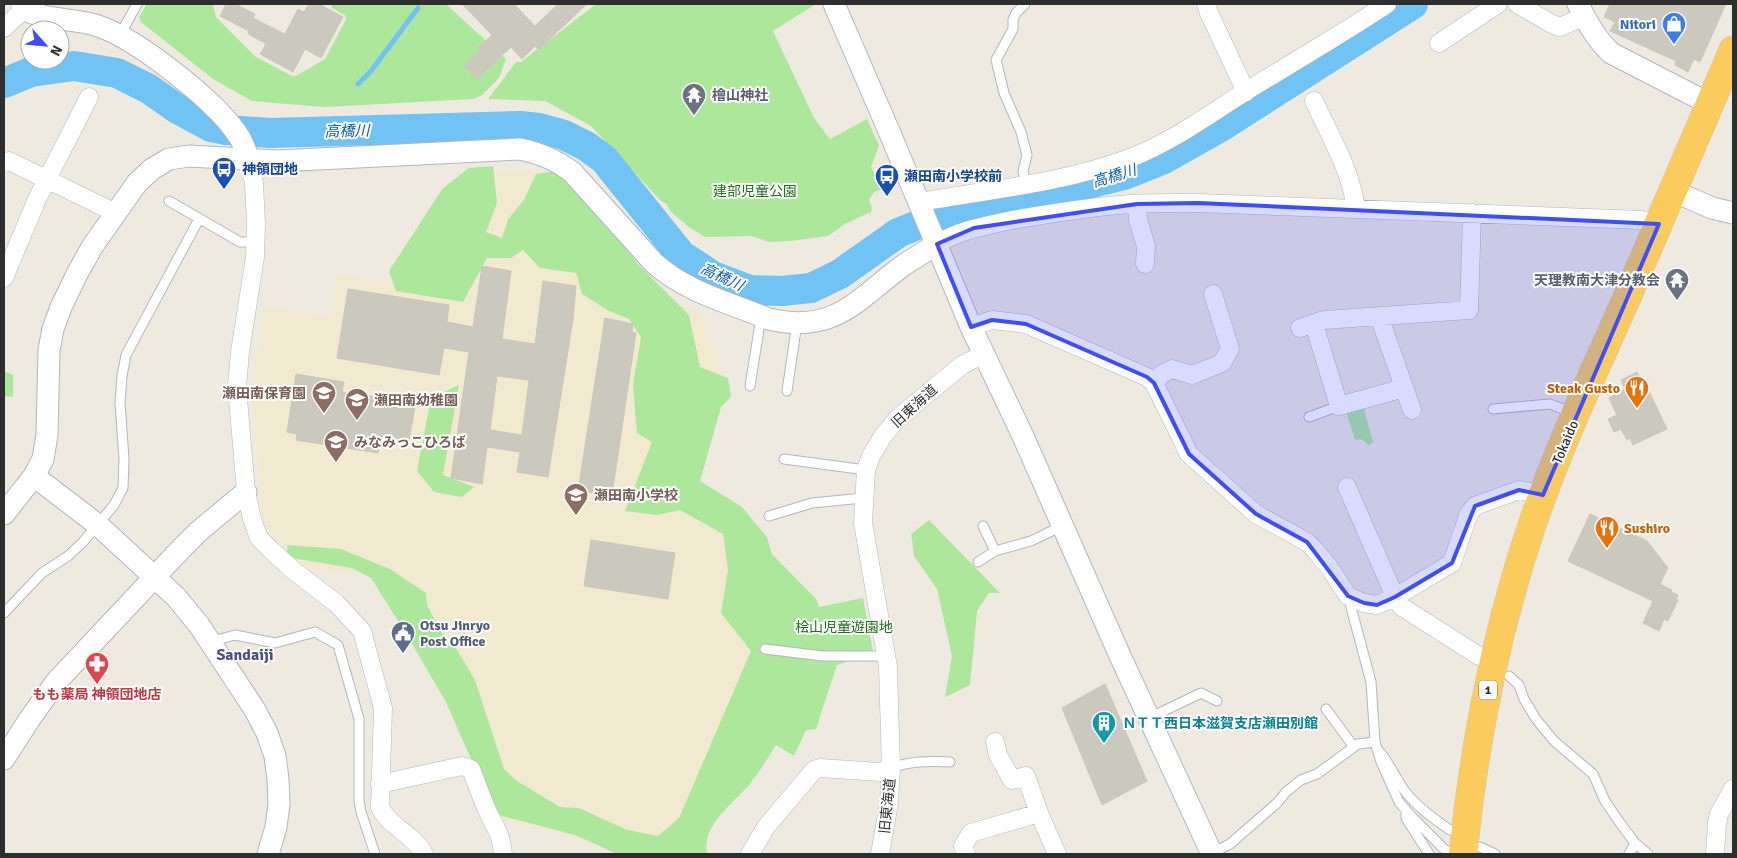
<svg xmlns="http://www.w3.org/2000/svg" width="1737" height="858" viewBox="0 0 1737 858" font-family="Signika,'Noto Sans JP',sans-serif">
<style>
.education{fill:#f1ead0}
.green{fill:#ade79c}
.lines{fill:none;stroke-linecap:round;stroke-linejoin:round}
.stream{stroke:#71c3f3;stroke-width:5}
.river{stroke:#71c3f3;stroke-width:30}
.building{fill:#cbc8be;stroke:#cbc7b9;fill-rule:evenodd}
.service-casing{stroke:#b4b5c1;stroke-width:11}
.minor-casing{stroke:#b4b5c1;stroke-width:19}
.tertiary-casing{stroke:#b4b5c1;stroke-width:23}
.trunk-casing{stroke:#c9c9c9;stroke-width:29}
.service{stroke:#fff;stroke-width:9}
.minor{stroke:#fff;stroke-width:18}
.tertiary{stroke:#fff;stroke-width:21}
.trunk{stroke:#facc5e;stroke-width:28}
.marked{fill:#3e4dff;fill-opacity:0.2;stroke:#3e4dff;stroke-width:4;stroke-linejoin:round}
.labels{text-anchor:middle;stroke-width:4;stroke-linejoin:round;paint-order:stroke}
.shield{fill:#fff;stroke:#6d6d6d;stroke-width:1}
.shield-label{font-size:12px;font-weight:bold;fill:#2e2e2e}
.shop-label{font-size:14px;font-weight:bold;fill:#366cbe;stroke:#fff;text-anchor:end}
.worship-label{font-size:14px;font-weight:bold;fill:#5b616d;stroke:#fff;text-anchor:start}
.transit-label{font-size:14px;font-weight:bold;fill:#164399;stroke:#fff;text-anchor:start}
.park-label{font-size:14px;fill:#217019;stroke:#fff}
.food-label{font-size:14px;font-weight:bold;fill:#c56008;stroke:#fff;text-anchor:end}
.education-label{font-size:14px;font-weight:bold;fill:#785e54;stroke:#fff;text-anchor:start}
.street-label{font-size:14px;fill:#2e2e2e;stroke:#fff}
.service-label{font-size:14px;font-weight:bold;fill:#4e5e75;stroke:#fff;text-anchor:start}
.health-label{font-size:14px;font-weight:bold;fill:#be3a42;stroke:#fff}
.culture-label{font-size:14px;font-weight:bold;fill:#0d838f;stroke:#fff;text-anchor:start}
.water-label{font-size:15px;font-style:italic;fill:#095fa7;stroke:#fff}
.quarter-label{font-size:16px;font-weight:bold;fill:#4b4f81;stroke:#fff}
</style>
<rect width="100%" height="100%" fill="#efeae0"/>
<path class="education" d="M538 169 568 192 655 290 682 306 700 311 725 376 687 482 759 532 762 743 691 845 625 851 502 819 399 577 312 569 294 559 272 538 262 517 254 409V381L263 307 332 316 337 275 455 290 475 172Z"/>
<path class="green" d="M147 4H213L216 17 256 57 292 76H296L325 59 346 19 345 15 332 8 331 4H446L506 59 499 78 482 95 474 99 324 107 252 101 213 79 141 22 139 17Z
M596 4H816L773 31 814 118 830 139 867 119 879 146 871 167 883 189 874 192 869 200 872 208 871 212 845 224 828 236 790 241 769 242 751 236 705 237 689 227 672 213 666 204 660 200 591 126 545 101 488 99 516 62H521Z
M493 166 497 203 486 232 502 238 508 219 524 200 536 174 555 171 574 182 638 264 689 315 700 367 728 378 731 397 721 407 700 481 742 507 767 537 772 554 816 599 819 607 863 598 873 652H848V661L837 665 816 729 806 730 794 756 776 745C768 757 761 770 752 781 736 802 701 824 707 854H617L575 835 495 814 446 702 408 637 371 578 352 568 286 557 288 545 341 549 390 569 426 593 427 605 442 633 454 645 475 680 504 769 517 781 560 807 579 808 627 830 658 836 679 818 751 651 721 613 728 570 723 534 680 510 657 515 625 511 652 442 637 433 633 385 641 337 629 319 609 311 582 294 576 273 540 268 523 250 511 258H487L463 302 396 291 389 271 443 188 469 168Z
M4 371 13 375V397L4 396Z
M459 385 443 475 474 487 462 497 434 492 417 471 431 398Z
M1363 406 1373 442 1369 445 1361 439 1355 440 1346 411Z
M929 520 1000 593H989L977 611 970 685 945 697 952 656 937 589 914 556 911 534Z"/>
<g class="lines">
<path class="stream" d="M358 84 371 71 418 8"/>
<path class="river" d="M4 83 31 72 74 66 117 73 149 89 176 108 211 127 226 130 270 133 520 126 539 128 564 135 586 146 604 159 681 255 713 276 750 290 782 291 811 288 840 274 898 233 949 212 1068 189 1124 175 1164 159 1219 128 1413 4"/>
</g>
<path class="building" d="M226 4H235L255 14 253 18 285 34 298 9 304 12 309 4H319L343 17 321 58 305 49 293 72 260 54 266 44 248 34 249 31 220 16Z
M462 4H514L535 26 558 4H587L538 50 535 46 522 59 511 47 477 79 464 66 480 50 478 48 492 35Z
M1610 4H1726L1700 62 1694 59 1688 72 1675 65 1676 61 1610 31 1615 22 1604 17Z
M482 266 511 271 502 339 535 344 543 281 576 286 573 319 548 477 517 472 520 452 487 447 482 484 451 478 469 352 444 348 439 375 337 358 348 289 449 305 447 322 473 327ZM497 376 529 380 522 435 490 430Z
M605 318 633 324 632 332 636 333 612 495 578 491Z
M1637 372 1646 391H1649L1667 429 1633 445 1630 438 1627 440 1621 429 1614 432 1608 419 1617 415 1609 398 1625 389 1621 380Z
M296 374 344 382 342 392 395 400 396 398 416 401 408 446 380 441 378 453 296 440 297 434 287 432Z
M1590 514 1647 541 1668 568 1660 584 1672 590 1671 592 1678 595 1676 599 1678 600 1668 621 1664 619 1659 631 1643 623 1653 601 1568 561Z
M591 540 675 553 668 599 584 586Z
M1105 684 1147 781 1102 805 1062 708Z"/>
<g class="lines">
<defs>
<path id="service" d="M1025 4 1016 13 1013 20V29L996 60 1004 93 1021 132 1027 155 1023 171 1026 184
M120 35 137 4
M169 201 240 242H256
M750 386 761 317
M787 391 797 323
M1493 409 1550 404 1573 413
M1309 417 1339 406
M784 459 866 470
M769 516 812 503 863 498
M983 526 995 551
M978 562 995 551 1031 541 1062 526
M1348 596 1371 682 1375 742 1381 762 1399 802 1412 817 1445 850 1455 854
M4 613 42 573 68 556 83 542 114 505 123 488 124 459 120 403 122 376 126 355 199 219
M209 642 235 635 275 643 315 632 338 645 359 719V800L361 812 375 854
M765 649 823 656H886
M1509 676 1519 685 1524 699 1536 719 1554 741 1593 774 1605 801 1620 823 1635 843 1648 854
M1326 709 1354 747
M1149 718 1201 693 1217 701
M1379 751C1390 764 1397 781 1407 794 1419 808 1435 820 1450 830
M891 768C910 761 930 761 950 762
M1406 810V818L1429 854
M1480 847 1495 854
M1212 853 1230 844 1277 803 1286 792 1301 780 1317 774 1358 744 1375 742
M1629 854 1635 843"/>
<path id="minor" d="M1206 4 1209 13 1246 92
M1517 4 1552 24 1560 27 1585 16
M4 28 24 9 20 4
M1439 43 1498 4
M1314 101C1330 136 1351 170 1356 209
M249 160 254 183 256 224 255 257 240 352 237 387 246 492 252 519 259 538 272 551 294 571 336 603 362 631 383 708 380 807C389 827 414 834 424 854
M4 162 9 161 116 213
M919 202C989 190 1063 183 1130 158 1174 141 1209 114 1248 90 1295 61 1342 34 1387 4
M1137 204 1138 220 1146 246 1145 264
M937 244C960 230 985 226 1012 220 1047 214 1083 208 1118 205 1145 202 1172 203 1198 203L1642 220 1659 224
M4 278 38 197 89 97
M1379 316 1412 410
M1314 324 1339 406 1404 388
M971 327 992 320 1026 324 1147 377 1154 383 1189 454 1256 514 1307 542 1315 550 1329 567 1348 596 1364 603 1377 605 1395 597 1452 563 1469 513 1475 506 1519 490 1543 495
M1300 328 1324 320 1469 310 1472 213
M1154 383 1162 374 1172 369 1192 375 1222 363 1230 349 1213 294
M1347 487 1395 597 1402 607 1479 656
M995 742 998 755 1012 780 1026 776 1039 813 1057 854
M380 784 462 766 471 769C476 782 481 796 487 810 495 828 501 832 503 854
M750 854 766 827 814 770 820 768 880 772 891 768
M880 854 889 803 891 768 889 702 888 667 863 523 866 470 871 456 883 436 898 418 962 365 984 354
M966 854 963 846 971 833 1039 813
M1715 854 1717 823 1719 814 1733 789"/>
<path id="tertiary" d="M834 4 889 131 971 327 1022 434 1121 658 1212 854
M1578 4C1587 22 1596 39 1611 53L1710 104
M24 9C47 22 75 17 101 27 139 41 216 101 238 135 243 142 246 151 249 160
M1673 191 1712 208 1733 213
M34 476 98 525 176 597 199 625 255 710 267 733 275 756 278 779 279 804 276 827 268 854
M4 514 34 476 43 459 47 435 49 350 53 329 61 307 77 274 92 247 137 183 152 169 169 159 189 156 278 161 520 149C542 154 554 159 572 172L654 263C686 292 730 303 769 319 833 334 855 302 901 267 912 259 925 252 937 244
M4 759 29 720 56 682 181 549 199 531 246 492"/>
<path id="trunk" d="M1463 854C1474 744 1496 633 1531 528 1557 451 1592 376 1625 302 1661 218 1697 134 1733 50"/>
</defs>
<use href="#service" class="service-casing"/>
<use href="#minor" class="minor-casing"/>
<use href="#tertiary" class="tertiary-casing"/>
<use href="#trunk" class="trunk-casing"/>
<use href="#service" class="service"/>
<use href="#minor" class="minor"/>
<use href="#tertiary" class="tertiary"/>
<use href="#trunk" class="trunk"/>
</g>
<path class="marked" d="M1198 203 1659 224 1543 495 1519 490 1475 506 1452 563 1395 597 1377 605 1364 603 1348 596 1307 542 1256 514 1189 454 1154 383 1147 377 1026 324 992 320 971 327 937 244 974 228 1137 204Z"/>
<defs>
<symbol id="shop-pin" viewBox="-11 -11 22 30"><path d="M0 17L-7.5 6A9.5 9.5 0 1 1 7.5 6Z" fill="#3f7fe0" stroke="#fff"/><path d="M-5-2.5h2.3a2.7 3.5 0 0 1 5.4 0H5L5.5 6h-11ZM-1.5-2.5h3a1.5 2.3 0 0 0-3 0Z" fill="#fff"/></symbol>
<symbol id="temple-pin" viewBox="-11 -11 22 30"><path d="M0 17L-7.5 6A9.5 9.5 0 1 1 7.5 6Z" fill="#6b7280" stroke="#fff"/><path d="M0-6L5-2H3V0L6.5 2.5H4V6H1.5V3h-3V6H-4V2.5H-6.5L-3 0V-2H-5Z" fill="#fff"/></symbol>
<symbol id="bus-pin" viewBox="-11 -11 22 30"><path d="M0 17L-7.5 6A9.5 9.5 0 1 1 7.5 6Z" fill="#1a4fb4" stroke="#fff"/><path d="M-5-6H5V4H4V6H2V4H-2V6H-4V4H-5ZM-3.5-4V0h7V-4ZM-3.5 1.2v1.5H-2V1.2ZM2 1.2v1.5H3.5V1.2Z" fill="#fff"/></symbol>
<symbol id="restaurant-pin" viewBox="-11 -11 22 30"><path d="M0 17L-7.5 6A9.5 9.5 0 1 1 7.5 6Z" fill="#e8710a" stroke="#fff"/><path d="M-5-6h1v4h1v-4h1v4h1v-4h1v5L-1.5 .5V6h-2V.5L-5-1ZM5-6V6H3V1.5H1.5Q1.5-4 5-6Z" fill="#fff"/></symbol>
<symbol id="school-pin" viewBox="-11 -11 22 30"><path d="M0 17L-7.5 6A9.5 9.5 0 1 1 7.5 6Z" fill="#8d6e63" stroke="#fff"/><path d="M0-5L7-2L0 1L-7-2ZM-4 1L0 2.5L4 1V4Q0 6-4 4Z" fill="#fff"/></symbol>
<symbol id="civic-pin" viewBox="-11 -11 22 30"><path d="M0 17L-7.5 6A9.5 9.5 0 1 1 7.5 6Z" fill="#5c6f8a" stroke="#fff"/><path d="M-.6-6.5H3V-4.5H.6V-3L4-1V1h2V6H-6V1h2V-1L-.6-3ZM-1.2 2.5V6h2.4V2.5Z" fill="#fff"/></symbol>
<symbol id="pharmacy-pin" viewBox="-11 -11 22 30"><path d="M0 17L-7.5 6A9.5 9.5 0 1 1 7.5 6Z" fill="#e0444e" stroke="#fff"/><path d="M-2-6h4v4h4v4h-4v4h-4v-4h-4v-4h4Z" fill="#fff"/></symbol>
<symbol id="building-pin" viewBox="-11 -11 22 30"><path d="M0 17L-7.5 6A9.5 9.5 0 1 1 7.5 6Z" fill="#0f9aa8" stroke="#fff"/><path d="M-4-6H4V6H1V3H-1V6H-4ZM-2.5-4.3h1.7v1.8h-1.7ZM.8-4.3h1.7v1.8H.8ZM-2.5-1h1.7V.8h-1.7ZM.8-1h1.7V.8H.8Z" fill="#fff"/></symbol>
</defs>
<g fill-rule="evenodd">
<use href="#shop-pin" x="1660" y="10" width="28" height="38"/>
<use href="#temple-pin" x="680" y="81" width="28" height="38"/>
<use href="#bus-pin" x="210" y="155" width="28" height="38"/>
<use href="#bus-pin" x="873" y="162" width="28" height="38"/>
<use href="#temple-pin" x="1663" y="266" width="28" height="38"/>
<use href="#restaurant-pin" x="1623" y="374" width="28" height="38"/>
<use href="#school-pin" x="310" y="379" width="28" height="38"/>
<use href="#school-pin" x="343" y="386" width="28" height="38"/>
<use href="#school-pin" x="322" y="428" width="28" height="38"/>
<use href="#school-pin" x="562" y="481" width="28" height="38"/>
<use href="#restaurant-pin" x="1593" y="514" width="28" height="38"/>
<use href="#civic-pin" x="389" y="619" width="28" height="38"/>
<use href="#pharmacy-pin" x="83" y="650" width="28" height="38"/>
<use href="#building-pin" x="1090" y="709" width="28" height="38"/>
</g>
<g class="labels">
<rect class="shield" x="1479" y="680.5" width="18" height="19" rx="4"/>
<g class="shield-label">
<text x="1488" y="694">1</text>
</g>
<g class="shop-label">
<text x="1656" y="29">Nitori</text>
</g>
<g class="worship-label">
<text x="712" y="100">檜山神社</text>
<text x="1660" y="285" text-anchor="end">天理教南大津分教会</text>
</g>
<g class="transit-label">
<text x="242" y="174">神領団地</text>
<text x="904" y="181">瀬田南小学校前</text>
</g>
<g class="park-label">
<text x="755" y="196">建部児童公園</text>
<text x="844" y="632">桧山児童遊園地</text>
</g>
<g class="food-label">
<text x="1620" y="393">Steak Gusto</text>
<text x="1624" y="533" text-anchor="start">Sushiro</text>
</g>
<g class="education-label">
<text x="306" y="398" text-anchor="end">瀬田南保育園</text>
<text x="374" y="405">瀬田南幼稚園</text>
<text x="354" y="447">みなみっこひろば</text>
<text x="594" y="500">瀬田南小学校</text>
</g>
<g class="street-label">
<text transform="translate(914 406) rotate(-42)" y="5">旧東海道</text>
<text transform="translate(1565 442) rotate(-67)" y="5">Tokaido</text>
<text transform="translate(887 806) rotate(-84)" y="5">旧東海道</text>
</g>
<g class="service-label">
<text x="420" y="630">Otsu Jinryo<tspan x="420" dy="16">Post Office</tspan></text>
</g>
<g class="health-label">
<text x="97" y="699">もも薬局 神領団地店</text>
</g>
<g class="culture-label">
<text x="1122" y="728">ＮＴＴ西日本滋賀支店瀬田別館</text>
</g>
<g class="water-label">
<text transform="translate(347 131) rotate(-1)" y="5">高橋川</text>
<text transform="translate(1114 176) rotate(-17)" y="5">高橋川</text>
<text transform="translate(722 277) rotate(25)" y="5">高橋川</text>
</g>
<g class="quarter-label">
<text x="245" y="660">Sandaiji</text>
</g>
</g>
<rect width="1737" height="858" fill="none" stroke="#2e2e2e" stroke-width="10"/>
<g transform="translate(45 45) rotate(117)"><circle r="24" fill="#ffffff" stroke="#ababab"/>
<path d="M0-4L9 19L0 12L-9 19Z" fill="#3e4dff"/>
<text y="-8" font-size="14" font-weight="bold" text-anchor="middle" fill="#2e2e2e">N</text>
</g>
</svg>
